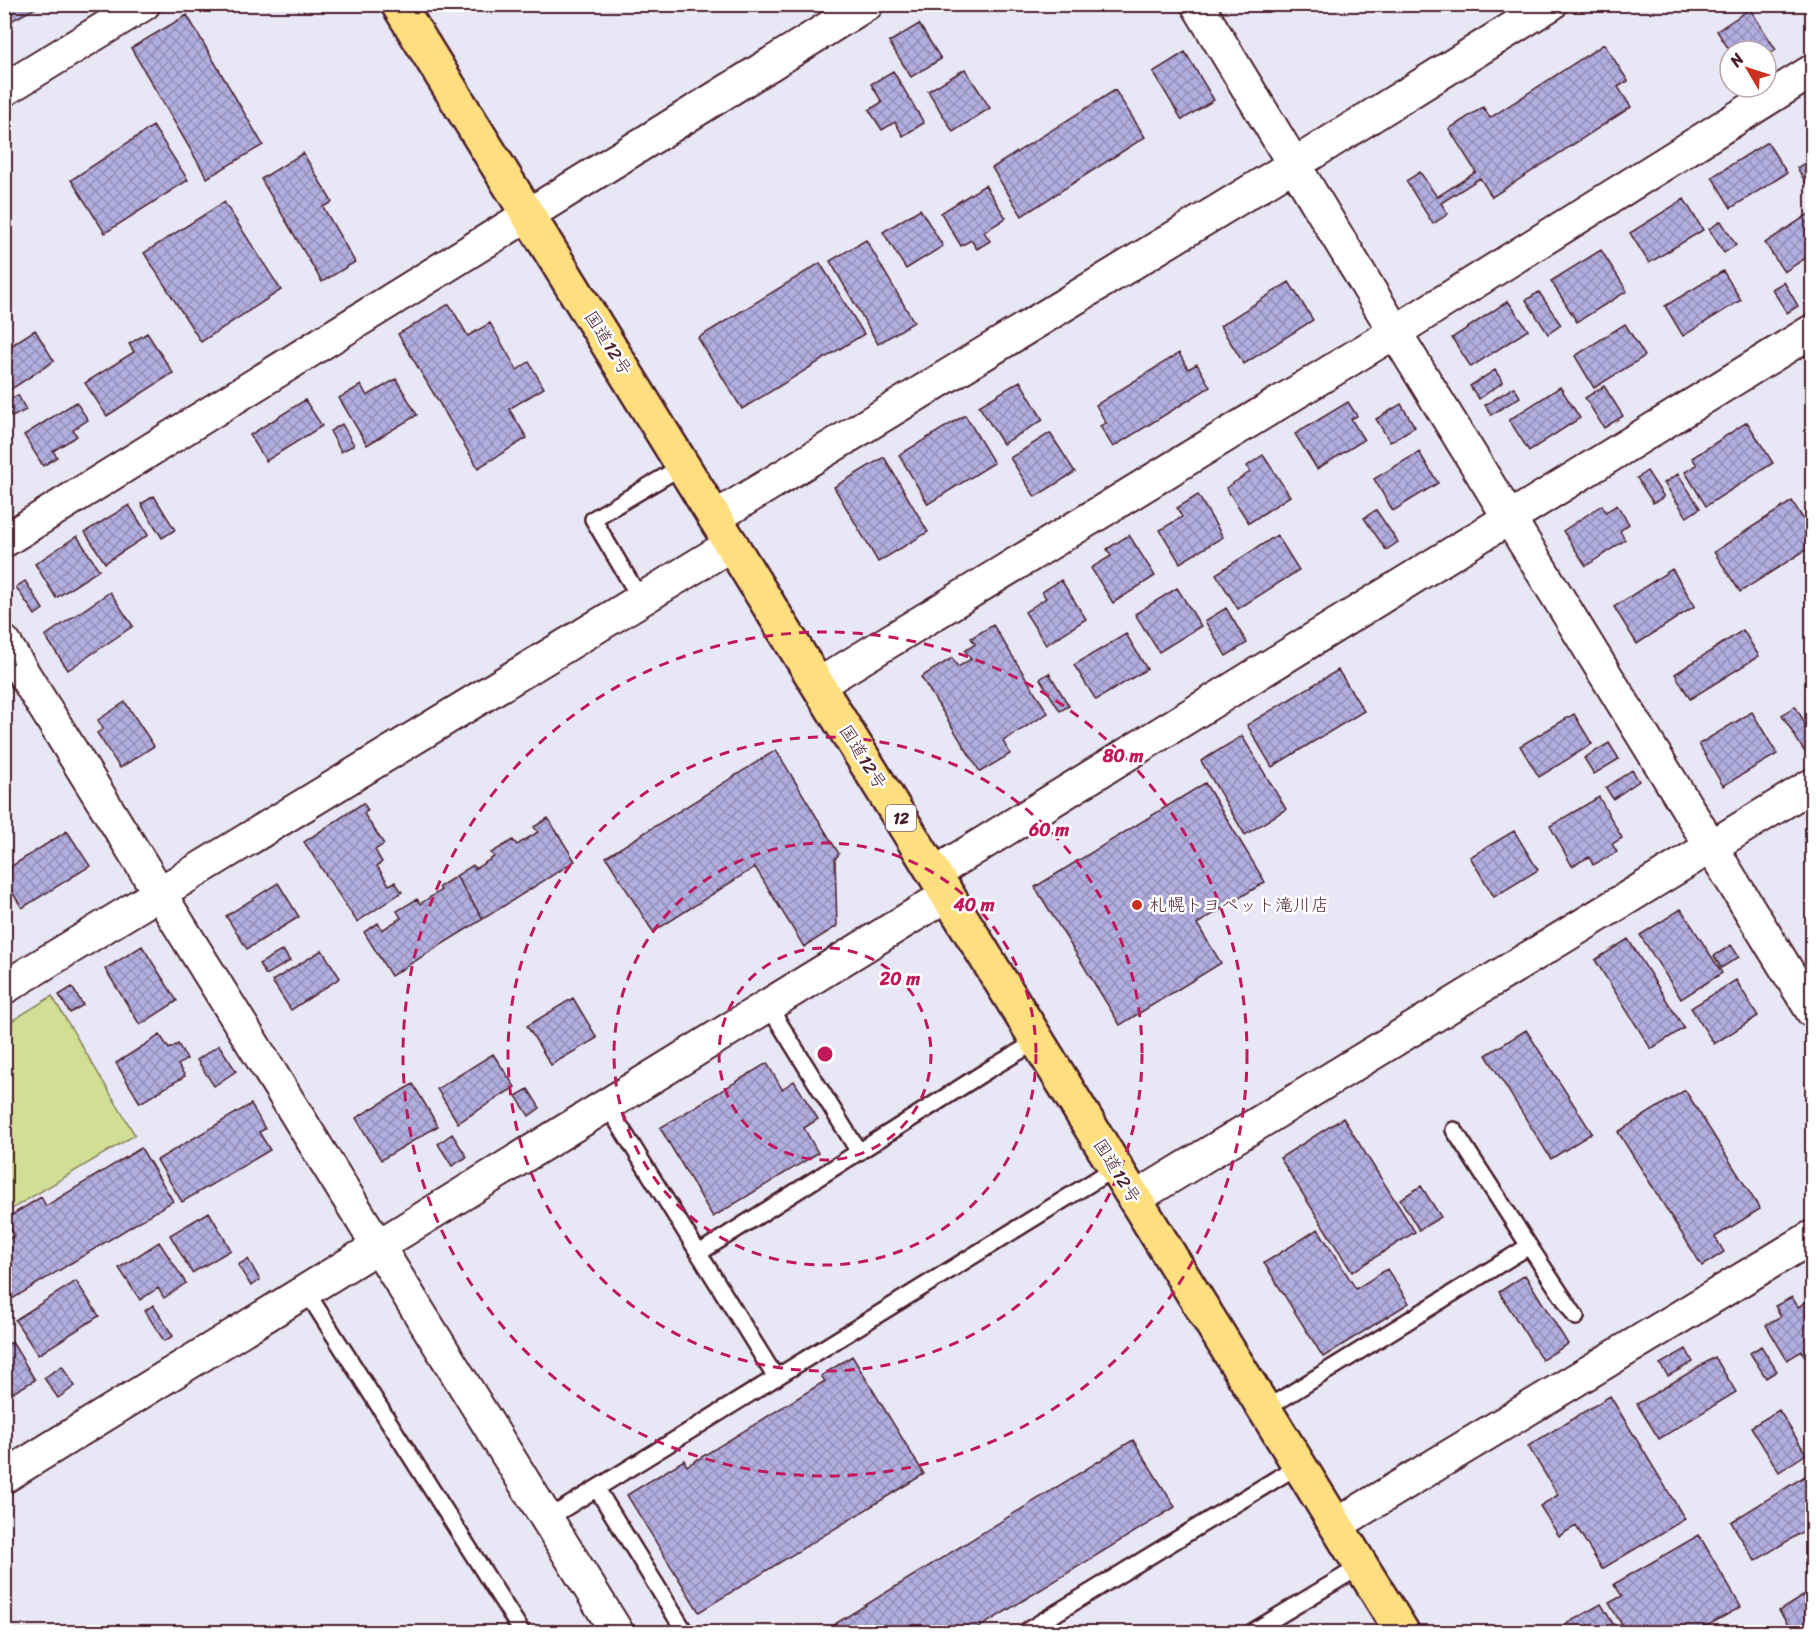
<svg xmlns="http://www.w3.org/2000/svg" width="1817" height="1637" viewBox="0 0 1817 1637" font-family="Sriracha,'Klee One',sans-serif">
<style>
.park{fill:#d0df93;stroke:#8d7f5f;stroke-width:1.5}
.building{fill:url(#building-cross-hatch);stroke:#4a1f2b;stroke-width:1.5}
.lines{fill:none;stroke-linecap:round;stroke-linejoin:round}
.service-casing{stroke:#4a1f2b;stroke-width:20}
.minor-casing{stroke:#4a1f2b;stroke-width:36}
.trunk-casing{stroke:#4a1f2b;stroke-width:38}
.service{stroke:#fff;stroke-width:15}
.minor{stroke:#fff;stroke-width:32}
.trunk{stroke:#fddf80;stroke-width:33}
.ring{fill:none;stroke:#c2185b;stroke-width:3;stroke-dasharray:10 8}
.poi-dot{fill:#c8321e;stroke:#fff;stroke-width:2}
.labels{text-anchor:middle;stroke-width:5;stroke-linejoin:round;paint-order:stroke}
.shield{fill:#fff;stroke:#80626b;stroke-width:1.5}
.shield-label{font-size:16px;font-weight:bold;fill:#4a1f2b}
.street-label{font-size:18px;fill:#4a1f2b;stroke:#fff}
.poi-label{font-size:18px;fill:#4a1f2b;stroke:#fff;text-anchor:start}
.centre{fill:#c2185b;stroke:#fff;stroke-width:3}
.ring-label{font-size:18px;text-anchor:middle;font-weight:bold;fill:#c2185b;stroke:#fff;stroke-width:5;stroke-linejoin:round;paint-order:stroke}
</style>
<defs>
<pattern id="building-cross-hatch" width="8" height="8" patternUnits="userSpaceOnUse" patternTransform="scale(1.5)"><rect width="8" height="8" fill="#b2aedf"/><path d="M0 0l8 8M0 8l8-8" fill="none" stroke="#938db5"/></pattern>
</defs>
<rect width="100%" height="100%" fill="#e8e7f5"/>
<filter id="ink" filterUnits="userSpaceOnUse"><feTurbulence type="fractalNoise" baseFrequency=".0167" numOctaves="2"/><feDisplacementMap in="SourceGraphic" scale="12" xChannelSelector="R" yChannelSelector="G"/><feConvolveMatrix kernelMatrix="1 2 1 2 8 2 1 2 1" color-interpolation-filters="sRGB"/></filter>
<g filter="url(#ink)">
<path class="park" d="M52 996 135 1135 5 1213V1025Z"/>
<path class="building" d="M4 4H43L11 21Z
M1750 9 1776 50 1766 56V51H1730L1717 31Z
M187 15 263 145 207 178 131 48Z
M919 24 941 59 911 77 889 42Z
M1604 44 1628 81 1618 87 1631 107 1492 197 1480 178 1441 203 1448 214 1433 224 1406 181 1420 172 1437 197 1476 172 1449 129 1483 107 1490 118Z
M1185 52 1214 100 1182 120 1153 72Z
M965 69 990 108 953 132 928 91Z
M893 71 924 123 903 136 895 122 882 130 869 110 882 102 871 84Z
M1115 90 1145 137 1022 216 992 168Z
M153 126 188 180 105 233 71 180Z
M1767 142 1787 173 1731 208 1712 177Z
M303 153 332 202 323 207 355 262 322 282 261 179Z
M1809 160 1812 165V193L1797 168Z
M985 185 1006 218 984 232 990 241 977 249 971 240 961 246 941 213Z
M1684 199 1703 230 1649 263 1630 233Z
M224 202 281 290 201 342 144 253Z
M920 209 943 246 906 269 883 232Z
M1812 212V254L1784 272 1765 243Z
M1721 221 1736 245 1724 253 1709 229Z
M866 240 914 322 878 344 830 261Z
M1601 250 1627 291 1577 322 1551 281Z
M820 263 864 334 742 409 698 338Z
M1723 271 1741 300 1683 336 1665 306Z
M1289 282 1313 320 1244 364 1220 326Z
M1784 282 1798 306 1787 313 1772 289Z
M1539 292 1561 325 1548 334 1526 300Z
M1508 301 1528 330 1471 367 1452 338Z
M449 304 468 336 490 323 517 370 529 362 544 388 509 409 527 438 478 468 398 334Z
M1625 324 1645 356 1594 388 1575 356Z
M35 330 54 361 10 390 4 381V350Z
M147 333 173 373 107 416 85 383 134 352 129 344Z
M1179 353 1188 369 1197 364 1210 387 1113 447 1100 426 1106 423 1096 405Z
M1495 370 1503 382 1479 399 1470 386Z
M396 379 417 415 367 445 339 398 361 385 367 396Z
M1020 381 1043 420 1003 444 979 406Z
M1604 386 1623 416 1604 428 1585 398Z
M1514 387 1520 397 1491 415 1485 405Z
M1560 387 1580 418 1529 451 1509 420Z
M18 395 26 410 12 417 4 402Z
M305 400 322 426 266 461 250 435Z
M76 402 88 420 73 430 77 436 53 451 57 457 43 466 24 435Z
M1348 402 1357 416 1351 419 1364 440 1317 469 1295 434Z
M1401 404 1415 427 1390 442 1376 419Z
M965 415 994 463 928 504 899 455Z
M1747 422 1773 463 1706 506 1685 472 1697 465 1692 458Z
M342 424 354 445 341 452 330 431Z
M1050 433 1075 472 1035 497 1010 458Z
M1419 452 1438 483 1393 511 1374 479Z
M1263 455 1290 496 1249 523 1226 488 1250 472 1247 466Z
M884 457 928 532 878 562 834 487Z
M1647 471 1664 497 1653 503 1637 478Z
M1678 474 1700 508 1687 517 1664 483Z
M1198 495 1223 537 1180 563 1160 530 1182 517 1177 508Z
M154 496 175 530 162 538 141 504Z
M1792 501 1812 533V546L1740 592 1714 552Z
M129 505 148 535 105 563 85 532Z
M1602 505 1606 512 1617 505 1629 524 1620 531 1625 540 1586 566 1563 531Z
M1376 510 1398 542 1386 550 1364 518Z
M1129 535 1155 576 1113 603 1091 568 1111 556 1107 549Z
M1277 535 1299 570 1238 609 1216 574Z
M77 536 99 570 56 598 35 564Z
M1672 569 1695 606 1637 644 1614 607Z
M1061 580 1086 619 1046 645 1025 612 1046 598 1042 592Z
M25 581 43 609 35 615 16 587Z
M1177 588 1201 626 1159 652 1135 614Z
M110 592 133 626 68 670 45 636Z
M1226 608 1247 643 1226 656 1205 621Z
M993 625 1048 713 1003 741 1010 754 980 772 921 677 952 658 958 667 971 659 965 651 975 644 971 638Z
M1743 630 1759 656 1690 699 1675 674Z
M1126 634 1147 669 1096 700 1074 665Z
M1338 670 1364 711 1272 767 1247 725Z
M1049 673 1069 706 1060 711 1040 679Z
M125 702 154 746 120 768 97 733 103 729 98 720Z
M1795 706 1812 735V745L1804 751 1782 715Z
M1752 712 1777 754 1723 786 1699 744Z
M1574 714 1592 744 1539 777 1520 746Z
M1242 736 1286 809 1245 835 1201 761Z
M1609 743 1619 759 1594 774 1584 758Z
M776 750 839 854 835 859 837 926 804 947 755 867 653 932 606 857Z
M1632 770 1639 781 1613 799 1606 788Z
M1205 783 1265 882 1197 924 1221 963 1120 1025 1035 887Z
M1599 797 1622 838 1612 844 1617 852 1593 865 1589 857 1572 866 1550 826Z
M363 803 368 810 364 814 384 844 375 850 382 862 377 866 389 885 395 882 402 892 357 922 304 842Z
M548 818 575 861 483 919 456 876 473 865 475 869 494 857 491 853 513 840 517 845 538 832 534 827Z
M67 831 90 866 22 908 4 879V871Z
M1514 831 1538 870 1494 897 1470 857Z
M456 876 483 919 391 976 364 932 378 923 382 930 401 918 397 911 417 899 420 904 441 890 439 887Z
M278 883 299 917 247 949 226 916Z
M1681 909 1722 973 1681 999 1640 935Z
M1628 939 1684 1028 1651 1049 1595 960Z
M1731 945 1739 957 1721 968 1714 956Z
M142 946 177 1001 140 1025 105 969Z
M283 950 290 961 266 975 259 964Z
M322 950 340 978 291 1010 272 981Z
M1736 980 1758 1016 1714 1044 1691 1008Z
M72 987 83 1005 70 1013 59 995Z
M573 998 597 1038 551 1065 527 1026Z
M1526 1030 1592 1133 1551 1159 1486 1055Z
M160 1035 169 1049 178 1044 187 1059 178 1065 185 1076 140 1103 116 1063Z
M219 1045 236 1071 214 1086 197 1060Z
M493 1054 515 1087 458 1123 437 1089Z
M767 1063 782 1089 794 1081 818 1119 804 1128 818 1153 713 1217 660 1128Z
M413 1084 438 1126 381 1160 356 1118Z
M528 1089 540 1108 529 1116 516 1096Z
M1685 1090 1760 1209 1715 1237 1724 1252 1702 1266 1618 1132Z
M251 1104 265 1129 259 1132 270 1150 182 1202 157 1160Z
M1343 1118 1415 1232 1352 1272 1280 1158Z
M452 1134 467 1157 452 1166 438 1144Z
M141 1148 173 1201 4 1304V1242L15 1235 5 1219 41 1197 46 1206Z
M1421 1186 1441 1217 1419 1230 1400 1199Z
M209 1212 231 1250 192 1273 170 1235Z
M1318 1229 1356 1289 1387 1269 1409 1303 1323 1357 1264 1263Z
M159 1242 186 1283 164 1298 158 1288 140 1300 119 1268Z
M248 1259 260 1280 251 1286 238 1265Z
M1525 1275 1568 1344 1542 1360 1499 1292Z
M76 1281 99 1316 38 1355 15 1320Z
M1792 1297 1798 1307 1812 1298V1360L1808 1362 1802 1351 1787 1360 1766 1325 1781 1316 1775 1306Z
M153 1305 173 1336 164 1341 145 1311Z
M12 1342 35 1380 4 1398V1347Z
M1761 1346 1777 1371 1766 1378 1750 1353Z
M1686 1349 1693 1362 1668 1376 1660 1364Z
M852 1356 924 1474 699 1612 627 1495 684 1460 687 1466 825 1381 821 1376Z
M1715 1357 1736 1392 1659 1439 1637 1404Z
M62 1366 75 1386 58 1398 44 1378Z
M1610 1396 1685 1519 1602 1569 1576 1526 1559 1536 1540 1506 1558 1495 1528 1446Z
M1779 1410 1806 1454 1779 1472 1751 1427Z
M4 1425 12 1436 4 1441Z
M1133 1440 1175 1507 972 1632H822Z
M1805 1476 1812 1488V1526L1755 1561 1731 1522Z
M1699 1535 1741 1607 1696 1632H1626L1609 1603 1622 1596 1614 1584Z
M1812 1590V1632H1793L1779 1611Z
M1601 1604 1618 1632H1552Z
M1748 1624 1753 1632H1734Z"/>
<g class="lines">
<defs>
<path id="service" d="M641 600 593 519 684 465
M768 1005 859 1152
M607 1105 776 1378
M1529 1246 1576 1317
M699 1253 988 1070 1037 1041
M306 1291 522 1632
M1264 1410 1529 1246 1454 1130
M597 1489 685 1632
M547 1519 1115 1168
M1025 1632 1299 1465
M1252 1632 1361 1566"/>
<path id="minor" d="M1197 4 1395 332 1812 1011
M4 90 144 4
M716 517 1295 164 1551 4
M4 541 867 4
M4 642 617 1632
M818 685 1395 332 1812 71
M935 873 1812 331
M4 988 732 544
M1134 1199 1812 785
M4 1477 947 895
M1336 1525 1812 1237"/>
<path id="trunk" d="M398 4 1402 1632"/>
</defs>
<use href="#service" class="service-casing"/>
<use href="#minor" class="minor-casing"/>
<use href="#trunk" class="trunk-casing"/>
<use href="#service" class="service"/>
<use href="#minor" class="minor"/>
<use href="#trunk" class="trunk"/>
</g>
</g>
<g class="ring">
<circle cx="825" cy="1054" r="106"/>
<circle cx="825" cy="1054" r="211"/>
<circle cx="825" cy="1054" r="317"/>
<circle cx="825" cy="1054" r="422"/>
</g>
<circle class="poi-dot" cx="1137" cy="905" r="6"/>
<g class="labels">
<rect class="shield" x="886" y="805" width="30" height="26" rx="4.5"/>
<g class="shield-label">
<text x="901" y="824">12</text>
</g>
<g class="street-label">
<text transform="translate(608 343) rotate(58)" y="6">国道12号</text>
<text transform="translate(863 757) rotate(58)" y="6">国道12号</text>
<text transform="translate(1117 1171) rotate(58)" y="6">国道12号</text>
</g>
<g class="poi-label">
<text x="1149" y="911">札幌トヨペット滝川店</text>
</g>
</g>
<circle cx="825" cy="1054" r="9" class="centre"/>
<g class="ring-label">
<text x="1123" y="762">80 m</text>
<text x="1049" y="836">60 m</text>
<text x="974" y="911">40 m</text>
<text x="900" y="985">20 m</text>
</g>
<rect width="1817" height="1637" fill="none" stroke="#fff" stroke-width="24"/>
<rect x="12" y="12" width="1793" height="1613" fill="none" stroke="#4a1f2b" stroke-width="2" filter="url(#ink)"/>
<g transform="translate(1748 69) rotate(309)"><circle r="28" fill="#ffffff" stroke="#b7a5aa" stroke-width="1.5"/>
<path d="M0-4.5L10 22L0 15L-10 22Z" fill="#c8321e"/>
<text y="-9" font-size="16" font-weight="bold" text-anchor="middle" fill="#4a1f2b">N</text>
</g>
</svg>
